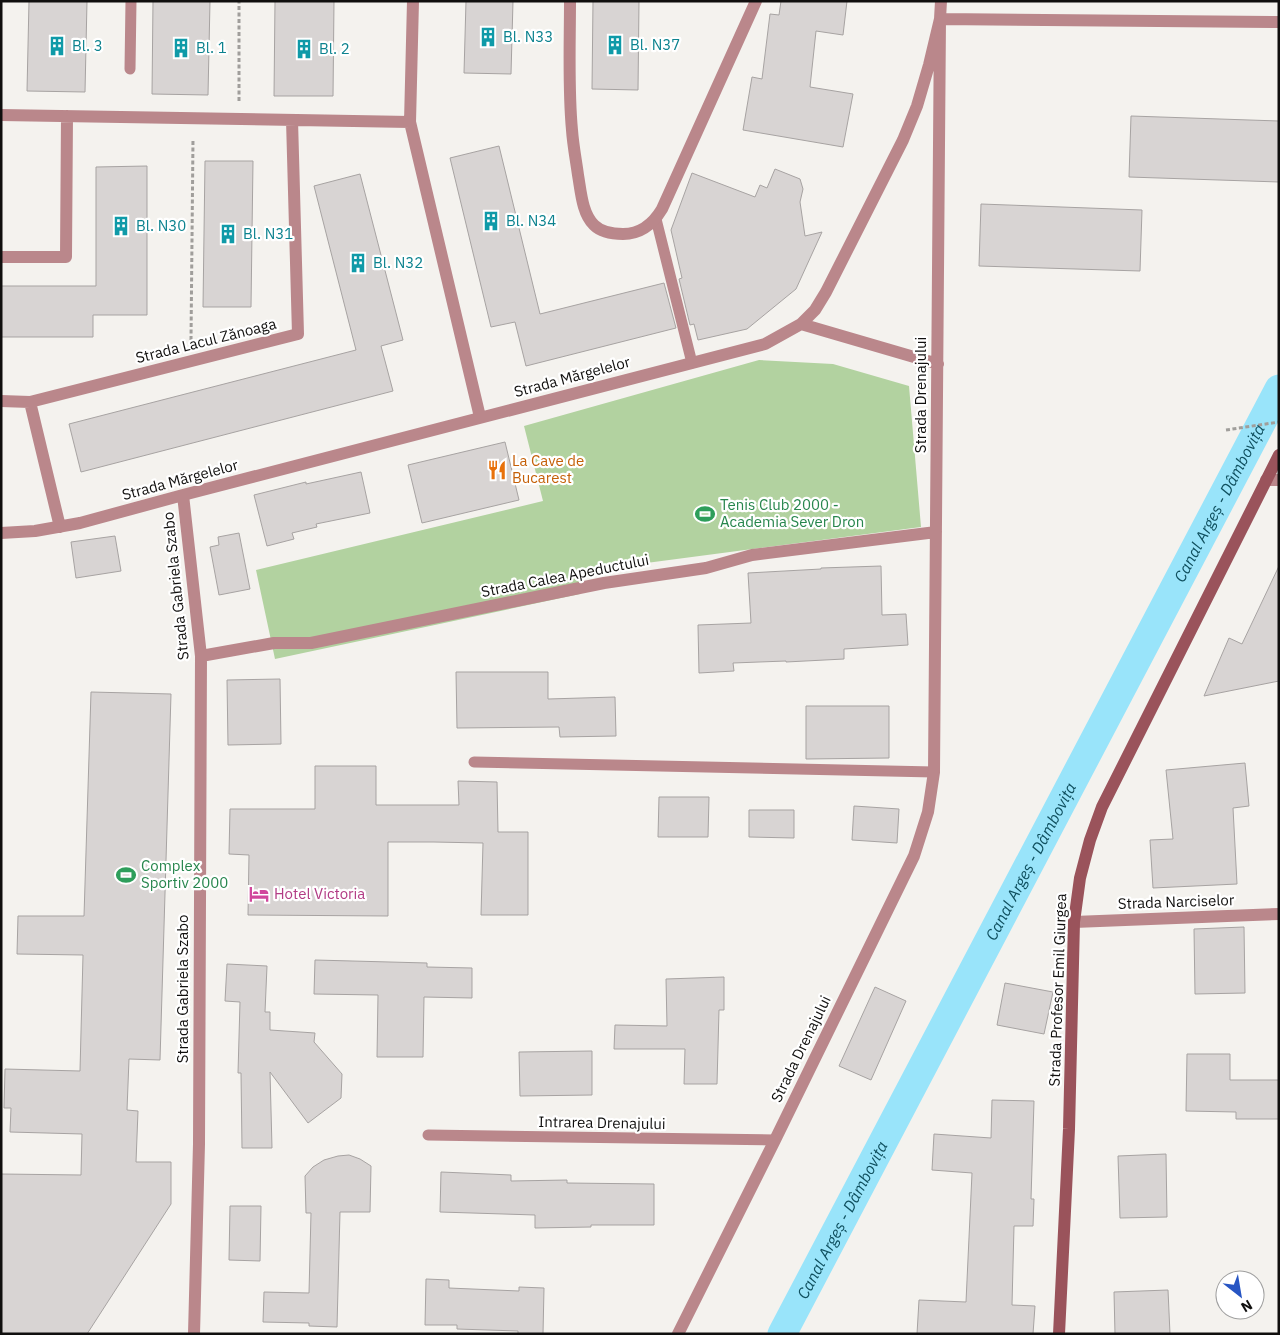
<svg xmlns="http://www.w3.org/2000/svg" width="1280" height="1335" viewBox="0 0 1280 1335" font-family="'IBM Plex Sans',sans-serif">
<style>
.pitch{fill:#b2d2a0}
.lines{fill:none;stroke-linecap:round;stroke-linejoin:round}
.canal{stroke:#99e4fa;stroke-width:29}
.building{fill:#d8d4d3;stroke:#a7a3a2}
.path{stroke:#a09e9b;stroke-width:3;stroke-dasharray:4 2.5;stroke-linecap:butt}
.lane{stroke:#ba878b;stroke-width:11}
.street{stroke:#ba878b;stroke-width:12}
.secondary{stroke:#9a535b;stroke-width:12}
.labels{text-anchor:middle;stroke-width:4.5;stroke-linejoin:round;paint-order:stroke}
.culture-label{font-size:15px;fill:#0d838f;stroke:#fff;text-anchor:start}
.street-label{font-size:15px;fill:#100f0e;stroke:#fff}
.food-label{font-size:15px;fill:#c56008;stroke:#fff;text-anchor:start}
.leisure-label{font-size:15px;fill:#27864d;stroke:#fff;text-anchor:start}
.hotel-label{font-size:15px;fill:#b23c85;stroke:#fff;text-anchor:start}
.water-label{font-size:16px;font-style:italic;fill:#10505f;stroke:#fff}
</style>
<rect width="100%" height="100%" fill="#f4f2ee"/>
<path class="pitch" d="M759 360 833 364 909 386 921 527 578 572 580 594 275 659 256 570 543 501 524 426Z"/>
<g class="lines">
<path class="canal" id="s1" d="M782 1334 1279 389"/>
</g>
<path class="building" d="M29 1H87L85 92 27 91Z
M153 1H210L208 95 152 94Z
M275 1H334L333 96H274Z
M466 1H513L511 74 464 73Z
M593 1H639L638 90 592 89Z
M781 1H847L843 35 816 31 810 87 853 94 843 147 743 130 752 77 762 79 770 14 779 15Z
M1131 116 1279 121V182L1129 177Z
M499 146 540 314 664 283 676 328 526 366 515 322 491 327 450 158Z
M205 161H253L251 307H203Z
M147 166V315H93V337H1V286H96V167Z
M775 169 800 179 803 189 800 202 805 236 822 232 796 289 747 329 698 340 694 324 690 325 679 279 682 278 671 230 692 173 755 197 760 185 767 188Z
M360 174 403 340 381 346 393 391 81 472 69 424 356 350 314 186Z
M981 204 1142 210 1140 271 979 266Z
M505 442 519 500 422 523 408 465Z
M361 472 370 513 316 524 317 527 292 533 294 539 267 546 254 495 306 482V484Z
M239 533 250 589 219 595 210 547 219 545 218 537Z
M115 536 121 571 76 578 71 542Z
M881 566 882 615 906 614 908 645 844 649V659L786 662V661L733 663 734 671 699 673 698 625 751 623 748 573 821 569V568Z
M1279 566V681L1204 696 1229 638 1242 644Z
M456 672H548V699L615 697 616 736 560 737 559 727 457 728Z
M280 679 281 744 228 745 227 680Z
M91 692 171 694 160 1060 129 1059 127 1110 138 1111 136 1162H171V1204L87 1334H1V1174L81 1175 82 1134 10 1132 11 1108H4L5 1069 80 1071 83 955 17 954 18 916H84Z
M806 706H889V758L806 759Z
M1245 763 1249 806 1233 808 1237 884 1153 888 1150 840 1173 839 1166 770Z
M315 766H376V805H459L458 781 497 782 498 832H528V915H481L483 843 434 842H388V916L248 915 249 855 229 854 230 809H315Z
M659 797H709L708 837H658Z
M854 806 899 809 897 843 852 840Z
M749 810H794V838L749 837Z
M1244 927 1245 993 1195 994 1194 929Z
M315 960 427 963V967L472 968V998L424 997 423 1057H377L378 995 314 994Z
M227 964 267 966 265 1012H270V1030L315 1033 314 1042 342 1074 341 1098 308 1123 270 1072 272 1148H242L241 1073H238L240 1002 225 1001Z
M724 977V1010H719L717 1084H684L685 1049H614L615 1025 667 1026 666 979Z
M1005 983 1053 992 1044 1034 997 1025Z
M875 987 906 1001 871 1080 839 1066Z
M592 1051V1095L520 1096 519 1052Z
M1187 1054H1230V1080H1279V1119H1236V1112L1186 1111Z
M992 1100 1034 1101 1031 1199H1034L1033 1226H1014L1012 1305 1035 1306 1033 1334H917L919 1300 966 1302 972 1173 932 1170 934 1134 991 1138Z
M1166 1154 1167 1217 1120 1218 1118 1156Z
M349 1155 360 1159 371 1166 370 1212H340L337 1327 309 1326V1323L263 1322 264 1292 309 1293 311 1213H306L305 1176 313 1167 324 1160 338 1156Z
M441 1172 511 1175V1181L567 1180V1183L654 1184V1225H591V1227L535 1228V1215L440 1212Z
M230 1206H261L260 1261 229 1260Z
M426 1279 449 1280V1288L519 1291V1287L544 1288 543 1334H518V1331L457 1329V1325H425Z
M1168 1290 1170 1334H1115L1114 1292Z"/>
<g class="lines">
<path class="path" d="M239 101V1
M191 340 193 139
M1226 430 1279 422"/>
<path class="lane" d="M130 69 131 1
M656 219 692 363
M474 762 934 772
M428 1135 775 1140"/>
<path class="street" d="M413 1 410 122 480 417
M570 1C570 44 568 88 572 130 573 145 576 160 578 175 581 192 582 213 594 225 601 232 613 234 623 234 641 234 653 224 662 209L756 1
M940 19 1279 22
M1 115 410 122
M1 257H66L67 116
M801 324 938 364
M1 401 30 402 298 334 292 120
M30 402 60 527
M1266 480H1279
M183 495 201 656 199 1144 194 1334
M1 533 35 531 80 523 183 495 765 344 801 324 815 310 826 292 903 140 917 106 929 65 940 19 941 1
M201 656 274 643H311L604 583 706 568 752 555 936 532
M1074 922 1279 914
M678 1334 775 1140 914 856 928 812 934 772 940 19"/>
<path class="secondary" d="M1059 1334 1069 1129 1074 922 1080 878 1090 840 1102 807 1279 455"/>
</g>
<defs>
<symbol id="building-bare" viewBox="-9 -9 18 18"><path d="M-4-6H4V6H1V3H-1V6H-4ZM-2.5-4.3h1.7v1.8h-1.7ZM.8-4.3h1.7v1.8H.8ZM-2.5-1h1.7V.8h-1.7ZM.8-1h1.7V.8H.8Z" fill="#0f9aa8" stroke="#fff" stroke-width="2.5" paint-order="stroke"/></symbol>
<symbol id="restaurant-bare" viewBox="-9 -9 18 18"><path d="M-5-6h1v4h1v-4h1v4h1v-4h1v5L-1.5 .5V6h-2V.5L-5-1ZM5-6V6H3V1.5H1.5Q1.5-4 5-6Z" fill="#e8710a" stroke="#fff" stroke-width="2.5" paint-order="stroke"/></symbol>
<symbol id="stadium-bare" viewBox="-9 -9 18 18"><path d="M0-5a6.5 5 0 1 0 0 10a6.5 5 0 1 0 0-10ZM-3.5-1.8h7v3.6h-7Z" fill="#2e9e5b" stroke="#fff" stroke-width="2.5" paint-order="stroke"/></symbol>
<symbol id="hotel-bare" viewBox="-9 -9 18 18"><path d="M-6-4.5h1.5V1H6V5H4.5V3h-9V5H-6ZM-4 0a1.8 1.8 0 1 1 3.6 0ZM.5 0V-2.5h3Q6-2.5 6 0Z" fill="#d1479c" stroke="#fff" stroke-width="2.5" paint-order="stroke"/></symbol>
</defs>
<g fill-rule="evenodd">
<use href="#building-bare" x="474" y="23" width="28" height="28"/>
<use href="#building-bare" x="601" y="31" width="28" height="28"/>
<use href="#building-bare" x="43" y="32" width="28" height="28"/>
<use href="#building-bare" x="167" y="34" width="28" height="28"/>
<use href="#building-bare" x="290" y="35" width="28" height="28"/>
<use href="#building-bare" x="477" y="207" width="28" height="28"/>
<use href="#building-bare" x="107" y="212" width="28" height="28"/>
<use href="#building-bare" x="214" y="220" width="28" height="28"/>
<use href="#building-bare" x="344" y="249" width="28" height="28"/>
<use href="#restaurant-bare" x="483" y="456" width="28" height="28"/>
<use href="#stadium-bare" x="691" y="500" width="28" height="28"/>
<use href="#stadium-bare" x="112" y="861" width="28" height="28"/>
<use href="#hotel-bare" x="245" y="880" width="28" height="28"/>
</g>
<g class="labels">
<g class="culture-label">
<text x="503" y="42">Bl. N33</text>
<text x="630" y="50">Bl. N37</text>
<text x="72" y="51">Bl. 3</text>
<text x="196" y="53">Bl. 1</text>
<text x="319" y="54">Bl. 2</text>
<text x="506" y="226">Bl. N34</text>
<text x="136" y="231">Bl. N30</text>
<text x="243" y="239">Bl. N31</text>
<text x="373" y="268">Bl. N32</text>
</g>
<g class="street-label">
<text transform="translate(206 341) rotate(-14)" y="5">Strada Lacul Zănoaga</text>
<text transform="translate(572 377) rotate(-15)" y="5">Strada Mărgelelor</text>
<text transform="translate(921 395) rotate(-90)" y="5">Strada Drenajului</text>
<text transform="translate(180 480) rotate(-15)" y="5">Strada Mărgelelor</text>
<text transform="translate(565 576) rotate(-11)" y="5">Strada Calea Apeductului</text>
<text transform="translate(176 586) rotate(-96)" y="5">Strada Gabriela Szabo</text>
<text transform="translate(1176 902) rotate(-2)" y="5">Strada Narciselor</text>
<text transform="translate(183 989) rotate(-90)" y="5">Strada Gabriela Szabo</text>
<text transform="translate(1058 990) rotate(-88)" y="5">Strada Profesor Emil Giurgea</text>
<text transform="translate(801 1049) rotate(-64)" y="5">Strada Drenajului</text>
<text transform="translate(602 1123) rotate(1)" y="5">Intrarea Drenajului</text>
</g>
<g class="food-label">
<text x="512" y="466">La Cave de<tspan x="512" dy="17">Bucarest</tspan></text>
</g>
<g class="leisure-label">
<text x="720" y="510">Tenis Club 2000 -<tspan x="720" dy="17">Academia Sever Dron</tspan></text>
<text x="141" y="871">Complex<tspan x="141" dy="17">Sportiv 2000</tspan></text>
</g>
<g class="hotel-label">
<text x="274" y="899">Hotel Victoria</text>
</g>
<g class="water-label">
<text dy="6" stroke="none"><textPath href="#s1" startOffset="939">Canal Argeș - Dâmbovița</textPath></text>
<text dy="6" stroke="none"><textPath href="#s1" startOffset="534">Canal Argeș - Dâmbovița</textPath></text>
<text dy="6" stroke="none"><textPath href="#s1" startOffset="129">Canal Argeș - Dâmbovița</textPath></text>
</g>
</g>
<rect width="1280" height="1335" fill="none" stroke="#100f0e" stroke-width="5"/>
<g transform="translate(1240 1295) rotate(149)"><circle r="24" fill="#ffffff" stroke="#9f9f9f"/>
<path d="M0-4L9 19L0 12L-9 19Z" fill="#2755c3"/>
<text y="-8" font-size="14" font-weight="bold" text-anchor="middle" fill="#100f0e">N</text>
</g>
</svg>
